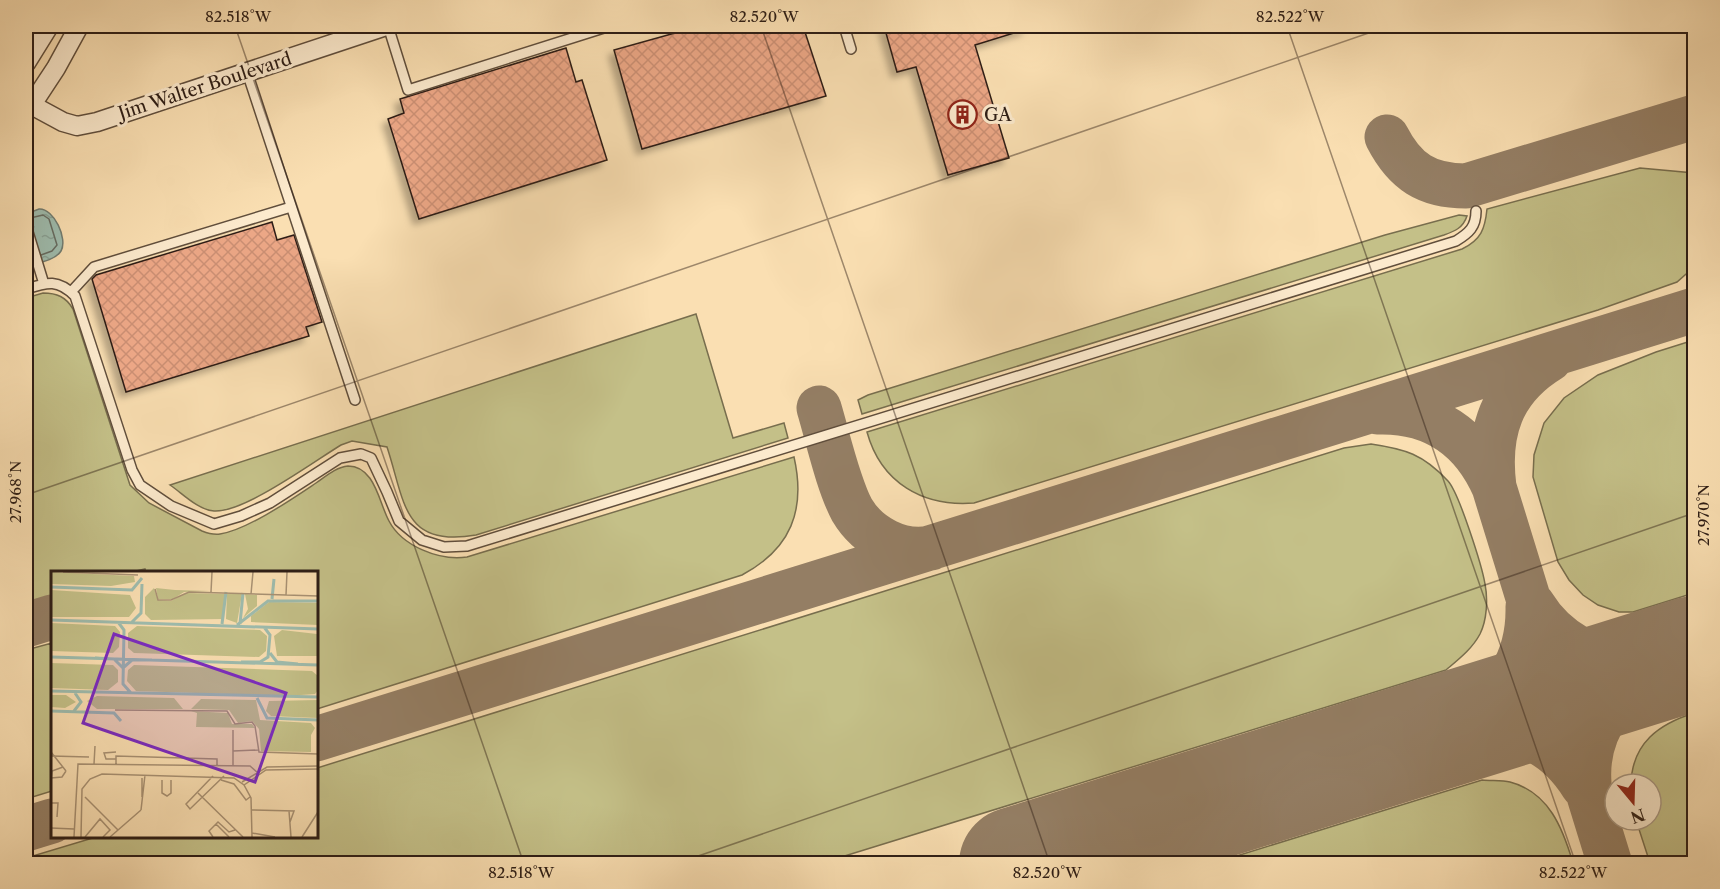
<svg xmlns="http://www.w3.org/2000/svg" width="1720" height="889" viewBox="0 0 1720 889" font-family="'Libre Caslon Text',serif">
<style>
.green{fill:#c4c088;stroke:#786e4e;stroke-width:1.5}
.water{fill:url(#water-ripples);stroke:#717c71;stroke-width:1.5}
.lines{fill:none;stroke-linecap:round;stroke-linejoin:round}
.shore{stroke:#666c62;stroke-width:1.5}
.taxiway{stroke:#947e64;stroke-width:45}
.runway{stroke:#947e64;stroke-width:114}
.building{fill:url(#building-cross-hatch);stroke:#2d1d15;stroke-width:1.5;filter:url(#shadow)}
.lane-casing{stroke:#604e3c;stroke-width:12}
.street-casing{stroke:#604e3c;stroke-width:21}
.lane{stroke:#fceacd;stroke-width:9}
.street{stroke:#fceacd;stroke-width:18}
.ticks{fill:none;stroke:#2d1d15;stroke-width:1.5;stroke-opacity:0.45}
.labels{text-anchor:middle;stroke-width:6;stroke-linejoin:round;paint-order:stroke}
.street-label{font-size:18px;fill:#2d1d15;stroke:#fceacd}
.poi-label{font-size:18px;fill:#2d1d15;stroke:#fceacd;text-anchor:start}
.inset-river{fill:none;stroke:#9ebcae;stroke-width:3}
.inset-road{fill:none;stroke:#a89173;stroke-width:1.5}
.view{fill:#7b2cbf;fill-opacity:0.15;stroke:#7b2cbf;stroke-width:3}
.inset-edge{fill:none;stroke:#2d1d15;stroke-width:3}
.neatline{fill:none;stroke:#2d1d15;stroke-width:2}
.ticks-label{font-size:15px;text-anchor:middle;fill:#2d1d15}
</style>
<defs>
<pattern id="water-ripples" width="26" height="14" patternUnits="userSpaceOnUse" patternTransform="scale(1.5)"><rect width="26" height="14" fill="#9ebcae"/><path d="M2 4q2-2 4 0t4 0M15 11q2-2 4 0t4 0" fill="none" stroke="#88a195"/></pattern>
<pattern id="building-cross-hatch" width="8" height="8" patternUnits="userSpaceOnUse" patternTransform="scale(1.5)"><rect width="8" height="8" fill="#eca786"/><path d="M0 0l8 8M0 8l8-8" fill="none" stroke="#cb8f73"/></pattern>
<filter id="shadow"><feDropShadow dx="-5.5" dy="5.5" stdDeviation="3" flood-color="#0004"/></filter>
</defs>
<rect width="100%" height="100%" fill="#fadfb2"/>
<filter id="stains"><feTurbulence type="fractalNoise" baseFrequency=".00333" numOctaves="4"/><feColorMatrix values="0 0 0 0 .2 0 0 0 0 .09 0 0 0 0 .02 0 0 0 .5 -.17"/></filter>
<radialGradient id="worn" r=".72"><stop offset=".6" stop-color="#630" stop-opacity="0"/><stop offset="1" stop-color="#630" stop-opacity=".3"/></radialGradient>
<path class="green" d="M1640 168 1694 173V267L1677 282 1598 310 974 503C923 507 881 483 867 432L1462 249C1481 240 1485 229 1487 209Z
M1459 215 1467 216C1463 228 1455 231 1444 235L862 414 858 400 868 395 1385 235Z
M43 293C57 293 66 297 73 309L130 485 149 503 202 531C207 533 213 535 220 534 247 530 292 499 316 483 325 477 336 467 348 466 375 466 379 503 389 521 402 546 439 561 467 557L794 457C806 510 791 549 742 575L317 709 316 572H146L145 569 132 572H52V597L26 605V298Z
M696 314 733 438 784 423 788 438 476 535C402 548 405 501 387 447L352 441 341 445C313 462 244 513 214 511 198 510 182 493 170 485Z
M1694 340V593L1633 612H1619L1598 605 1583 595 1569 580 1558 562 1533 477 1534 455 1544 423 1564 398 1598 375 1656 352Z
M1371 444C1405 449 1423 454 1448 481 1459 493 1482 566 1485 584 1488 599 1487 620 1480 634 1472 649 1459 659 1446 670L822 863H26V858L96 837 316 836 317 768 1344 448Z
M52 643V791L26 799V650Z
M1694 713V863H1650L1636 820H1651V784H1631C1632 743 1659 724 1694 713Z
M1482 780C1491 781 1502 780 1510 782 1549 792 1563 829 1573 863H1214Z"/>
<path class="water" d="M39 209C54 208 68 239 61 251 55 261 36 263 26 266V214Z"/>
<g class="lines">
<path class="shore" d="M26 219 43 215 49 219 57 245 52 251 41 255"/>
<path class="taxiway" d="M1387 137C1405 172 1427 186 1466 186L1694 117
M819 408C828 438 838 484 852 510 868 537 901 554 931 548
M1377 412C1433 410 1472 437 1494 487L1610 864
M1494 487C1487 432 1501 389 1550 359
M1533 605C1555 641 1596 665 1640 662 1658 661 1677 655 1694 649
M26 625 52 617
M1443 735C1500 720 1551 734 1583 786
M316 739 1694 310
M1300 771 1456 723C1504 701 1529 659 1528 607
M1589 783C1585 727 1621 681 1674 664
M26 829 52 821"/>
<path class="runway" d="M1016 864 1694 653"/>
</g>
<path class="building" d="M700 26H803L826 96 642 149 614 50Z
M884 26H1027V29L975 45 1009 158 948 175 916 67 897 72Z
M566 48 576 82 582 80 607 160 419 219 388 119 404 113 400 99Z
M272 222 277 240 294 235 322 322 306 327 309 336 126 392 92 279 96 275Z"/>
<g class="lines">
<defs>
<path id="lane" d="M388 26 408 90 610 26
M844 26 851 49
M247 72 355 400
M28 232 44 284
M26 289C48 282 58 279 75 296L132 470 140 485 171 506 214 524 241 516 270 503 340 458 361 454 371 458 387 492 399 521 422 540 444 547 467 546 1456 241C1469 233 1476 227 1476 211
M71 292 94 267 291 207"/>
<path id="street" d="M26 63 49 26
M26 102 63 122 77 126 97 122 386 26
M26 110 31 106 56 68 79 26"/>
</defs>
<use href="#lane" class="lane-casing"/>
<use href="#street" class="street-casing"/>
<use href="#lane" class="lane"/>
<use href="#street" class="street"/>
</g>
<path class="ticks" d="M235 26 524 864M761 26 1050 864M1287 26 1576 864M26 495 1389 26M675 864 1694 513"/>
<defs>
<symbol id="building-ring" viewBox="-11 -11 22 22"><circle r="9.5" fill="#fceacd" stroke="#8f2418" stroke-width="1.5"/><path d="M-4-6H4V6H1V3H-1V6H-4ZM-2.5-4.3h1.7v1.8h-1.7ZM.8-4.3h1.7v1.8H.8ZM-2.5-1h1.7V.8h-1.7ZM.8-1h1.7V.8H.8Z" fill="#8f2418"/></symbol>
</defs>
<g fill-rule="evenodd">
<use href="#building-ring" x="946" y="98" width="33" height="33"/>
</g>
<g class="labels">
<g class="street-label">
<text transform="translate(205 86) rotate(-18)" y="6">Jim Walter Boulevard</text>
</g>
<g class="poi-label">
<text x="984" y="121">GA</text>
</g>
</g>
<g transform="translate(51 571)">
<rect width="267" height="267" fill="#fadfb2"/>
<path d="M0 1 83 5 84 11 60 15 0 13ZM103 17 107 29 120 30 135 22 174 23 173 48 100 49 94 43V26ZM105 17 124 19 159 20 133 21 122 28H107ZM0 19 79 24 85 37 78 46H0ZM176 23H191L186 52 175 48ZM194 23 206 24V35L192 47 197 38ZM218 31 267 32V54L200 51V45ZM0 52 64 55 69 61 68 76 62 82 0 80ZM86 55 209 59 216 65 215 80 208 86 83 82 77 77V62ZM231 59 266 63 267 85H226L223 65ZM0 92 62 94 67 99V111L57 119 0 117ZM83 94 261 100 267 105V119L264 123 236 125 85 120 76 110 77 99ZM0 124H15L25 131 14 137 0 136ZM46 125 123 127 132 138H46L36 130ZM150 128 205 129 209 149 260 152 264 157 260 164V181L210 180 208 158 201 150 187 152 178 139 140 138ZM267 129V147L220 145 215 140 218 130ZM140 140 177 142 181 153H201L204 157 145 156 146 142Z" fill="#c4c088"/>
<path class="inset-river" d="M0 16 81 19 91 7M221 28 223 8M0 49 267 58M67 51 73 59 72 113 80 122M81 51 90 42 91 13M171 53 175 21M189 53 192 22M186 54 217 30H267M219 82 226 91 247 93M0 86 267 94M44 87 63 88 72 97M190 91H209L217 86 219 64 213 56M73 96 81 89H101M0 120 267 126M206 127 216 147 267 149M0 140 63 142 70 150M23 140 30 131 24 122"/>
<path class="inset-road" d="M12 1 87 4M104 18 107 29H120L138 21 267 25M160 21 161 1M200 23 202 1M235 24 236 1M64 139 176 140 184 153 201 151 204 155 208 181 267 183M182 180 207 179M0 181 15 200M0 185 38 186M65 188H55L53 182 65 181M43 193 44 175M65 193V185L166 188V195M182 195V159M162 205 135 233 139 238 173 205M0 207 11 206 15 200M91 207V226M0 209 1 200 12 196M111 209V222L116 225 120 222V209M170 209 183 213 195 229 199 226M191 211 216 196 267 195M193 214 215 199 267 198M147 222 192 266M34 226 67 259M0 232H7L6 246M90 239 94 204M201 239 243 240 239 251M238 240 240 266M165 253 178 266M0 257 23 258M201 262 224 266M23 266 27 193 199 195 207 202M30 266 31 218 39 208 51 203 183 207 193 214 200 227 201 266M34 266 49 248 59 259 52 266M59 266 90 239M162 266 158 260 167 251 178 261 184 259M251 266 267 241"/>
<path class="view" d="M63 63 235 122 204 211 32 152Z"/>
<rect width="267" height="267" class="inset-edge"/>
</g>
<rect width="1720" height="889" fill="none" stroke="#fadfb2" stroke-width="66"/>
<g transform="translate(1633 802) rotate(161)"><circle r="28" fill="#fceacd" stroke="#a99883" stroke-width="1.5"/>
<path d="M0-4.5L10 22L0 15L-10 22Z" fill="#8f2418"/>
<text y="-9" font-size="16" font-weight="bold" text-anchor="middle" fill="#2d1d15">N</text>
</g>
<rect x="33" y="33" width="1654" height="823" class="neatline"/>
<g class="ticks-label">
<text x="238" y="22">82.518°W</text>
<text x="764" y="22">82.520°W</text>
<text x="1290" y="22">82.522°W</text>
<text transform="translate(16 492) rotate(-90)" y="5">27.968°N</text>
<text transform="translate(1704 515) rotate(-90)" y="5">27.970°N</text>
<text x="521" y="878">82.518°W</text>
<text x="1047" y="878">82.520°W</text>
<text x="1573" y="878">82.522°W</text>
</g>
<rect width="100%" height="100%" filter="url(#stains)"/>
<rect width="100%" height="100%" fill="url(#worn)"/>
</svg>
